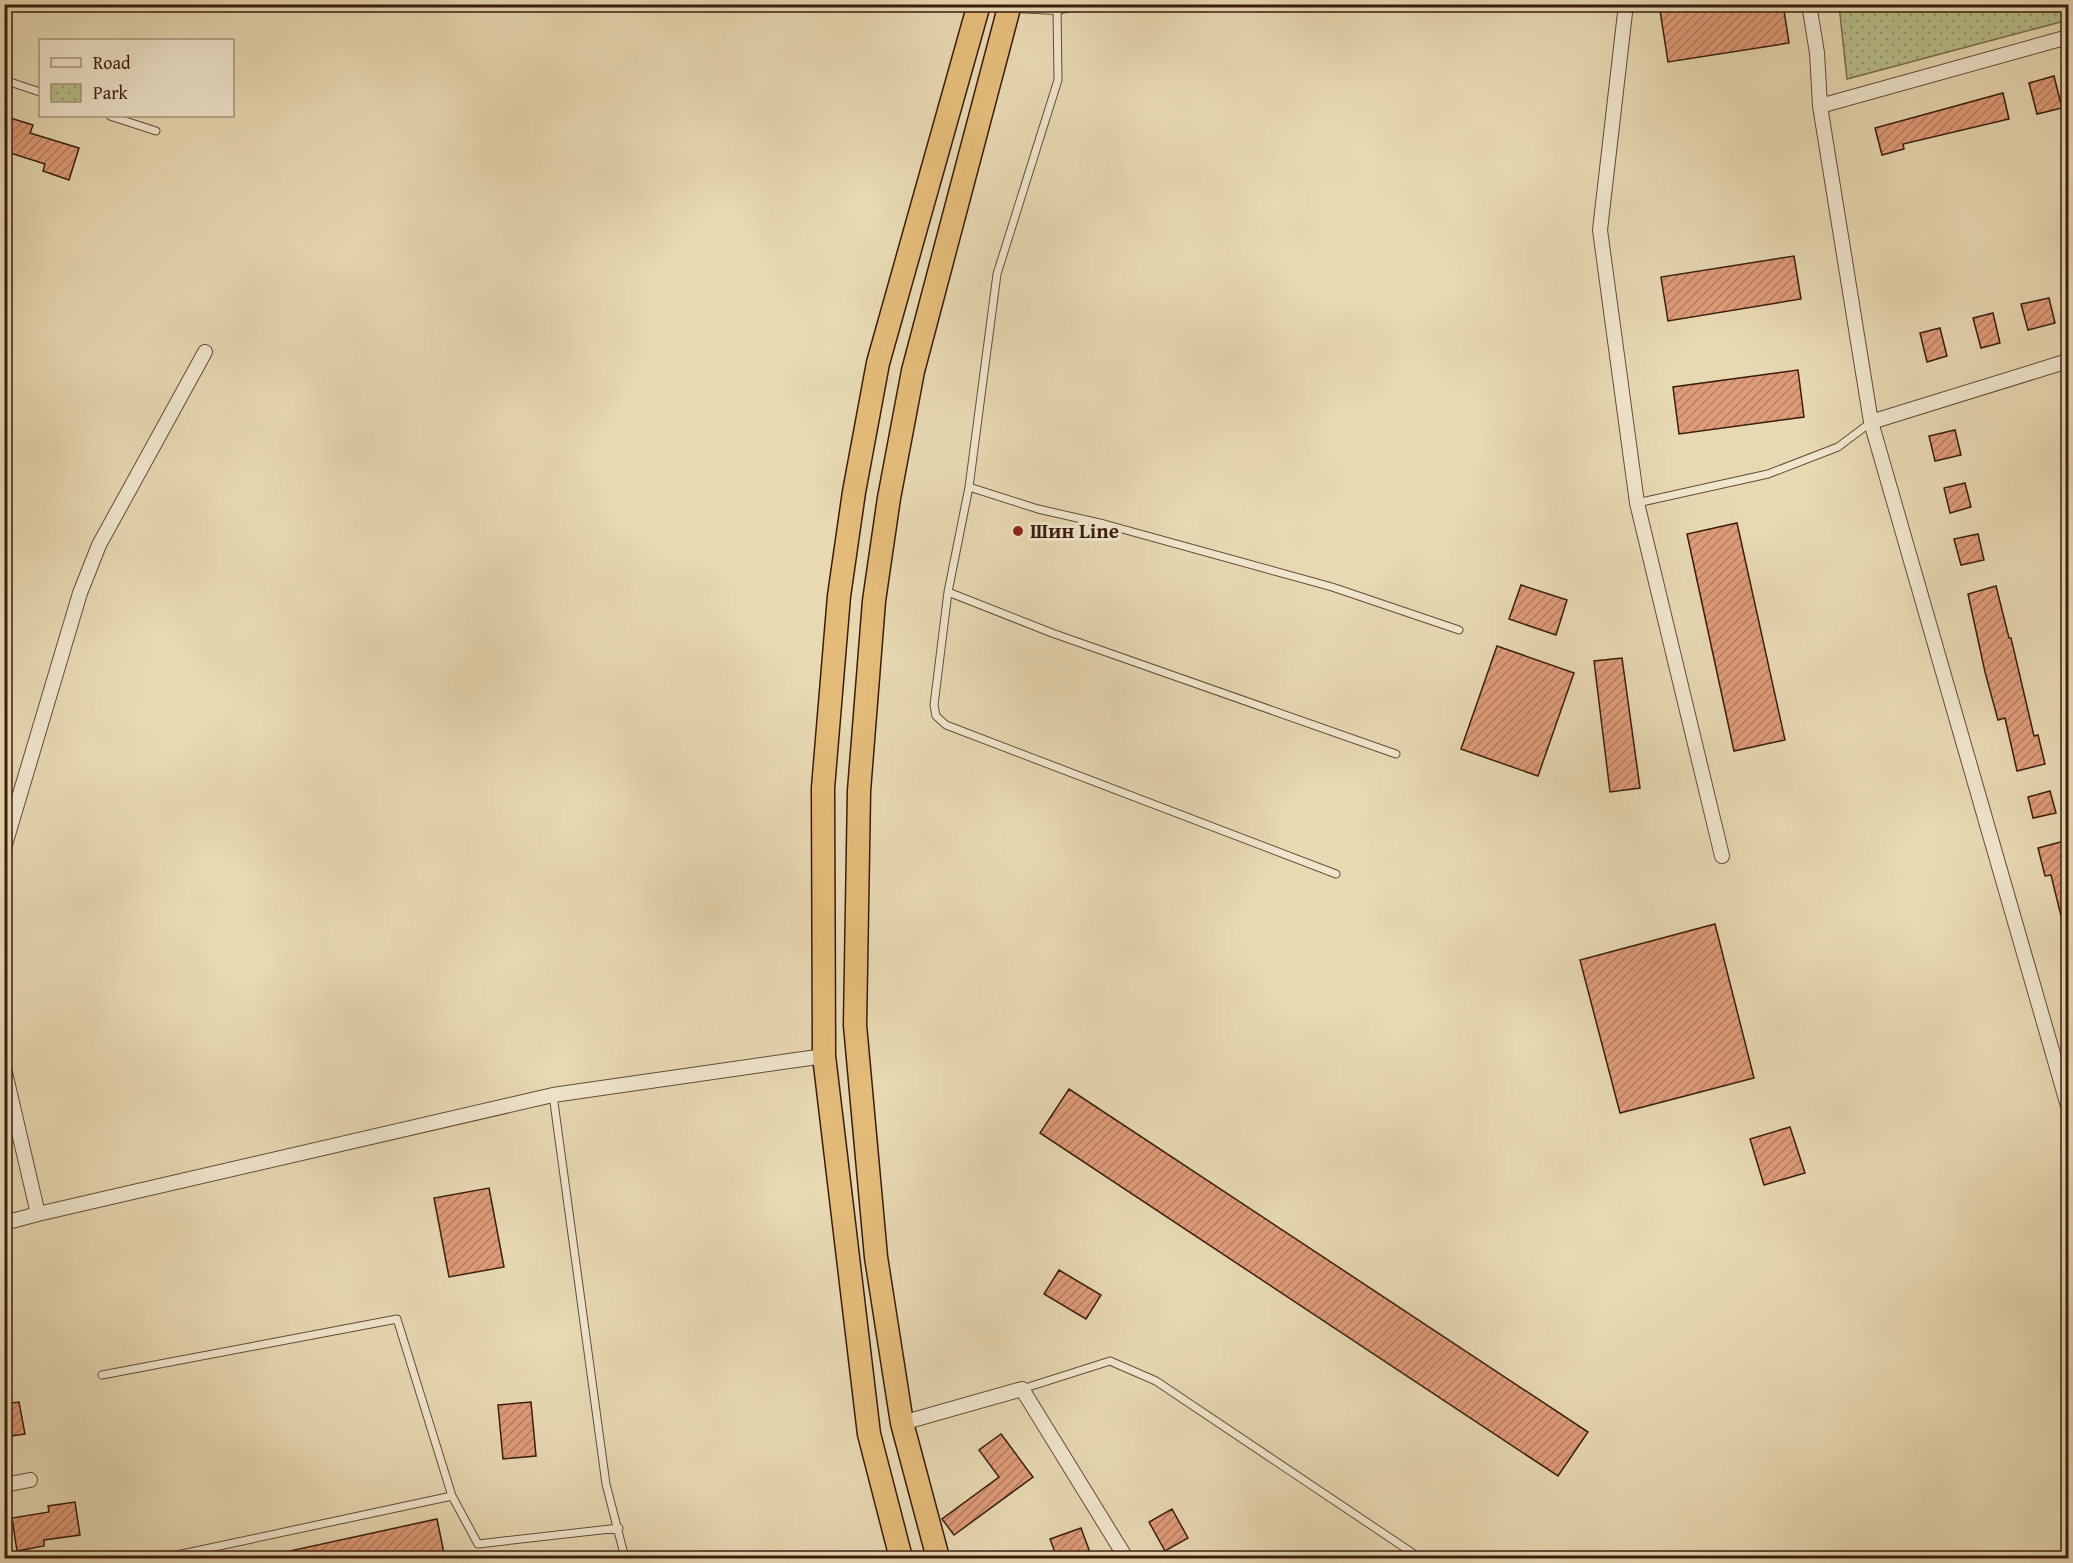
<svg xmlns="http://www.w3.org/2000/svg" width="2073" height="1563" viewBox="0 0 2073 1563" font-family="'Gentium Book Plus',serif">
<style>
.park{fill:url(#park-dots);stroke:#796e4c;stroke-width:1.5}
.building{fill:url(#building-hatch);stroke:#3a1c0d;stroke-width:1.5}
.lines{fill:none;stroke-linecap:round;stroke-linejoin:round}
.service-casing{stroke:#664b36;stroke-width:9}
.minor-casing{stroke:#664b36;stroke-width:16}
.trunk-casing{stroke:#3a1c0d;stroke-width:25}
.service{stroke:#f0e6ce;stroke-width:7}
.minor{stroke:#f0e6ce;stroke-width:14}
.trunk{stroke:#e4bc7a;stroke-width:22}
.poi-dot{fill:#8f2418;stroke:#f0e6ce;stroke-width:2}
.labels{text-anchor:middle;stroke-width:6;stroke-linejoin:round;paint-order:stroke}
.poi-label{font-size:21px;font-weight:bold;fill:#3a1c0d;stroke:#f0e6ce;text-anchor:start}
</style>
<defs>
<pattern id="park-dots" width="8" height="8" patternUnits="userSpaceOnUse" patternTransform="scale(1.5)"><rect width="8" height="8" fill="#b8bf8b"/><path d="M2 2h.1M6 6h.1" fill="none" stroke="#979a70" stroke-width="1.8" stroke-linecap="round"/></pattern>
<pattern id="building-hatch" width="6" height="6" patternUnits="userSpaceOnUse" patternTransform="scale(1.5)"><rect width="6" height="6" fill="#df9c79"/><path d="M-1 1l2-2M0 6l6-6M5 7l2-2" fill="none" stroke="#b67e62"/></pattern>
</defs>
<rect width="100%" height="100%" fill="#e8d9b3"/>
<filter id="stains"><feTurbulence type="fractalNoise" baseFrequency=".00333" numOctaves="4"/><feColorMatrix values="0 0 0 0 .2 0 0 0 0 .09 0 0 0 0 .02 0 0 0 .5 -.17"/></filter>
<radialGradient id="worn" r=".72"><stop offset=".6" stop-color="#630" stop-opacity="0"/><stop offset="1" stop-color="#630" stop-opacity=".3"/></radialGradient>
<path class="park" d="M1839 5H2068V20L1847 79Z"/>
<path class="building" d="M1659 4H1783L1789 43 1668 62Z
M2054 76 2062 108 2037 114 2029 83Z
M2003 93 2009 119 1903 144 1904 149 1882 155 1875 128Z
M4 116 33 125 30 133 79 148 69 180 43 171 45 164 4 151Z
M1794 256 1801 299 1668 321 1661 277Z
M2049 298 2055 323 2028 330 2021 304Z
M1993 313 2000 343 1981 348 1973 318Z
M1940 328 1947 356 1927 362 1920 333Z
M1798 370 1804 417 1679 434 1673 387Z
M1955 430 1961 455 1935 461 1929 436Z
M1965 483 1971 507 1950 513 1944 488Z
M1737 523 1785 740 1734 751 1687 534Z
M1978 534 1984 560 1961 565 1954 539Z
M1521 585 1567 600 1556 635 1509 619Z
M1996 586 2009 638H2011L2034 736 2038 735 2045 764 2017 771 2005 718 1998 720 1985 672 1968 594Z
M1497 646 1574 673 1538 776 1461 749Z
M1622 658 1640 788 1610 792 1594 661Z
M2050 791 2056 813 2033 818 2028 797Z
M2068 840V923L2063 924 2051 875 2045 876 2038 848Z
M1715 924 1754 1078 1620 1113 1580 960Z
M1069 1089 1588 1432 1558 1476 1040 1133Z
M1790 1127 1805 1173 1764 1185 1750 1139Z
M489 1188 504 1267 449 1277 434 1198Z
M1059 1270 1101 1295 1086 1319 1044 1294Z
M19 1402 25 1434 4 1437V1404Z
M531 1402 536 1456 503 1459 498 1405Z
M1001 1434 1033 1477 954 1535 942 1519 999 1477 979 1450Z
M75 1502 80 1535 44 1540V1546L17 1551 12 1518 49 1512 48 1506Z
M1172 1509 1188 1538 1165 1551 1149 1522Z
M437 1519 445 1558H286L285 1552Z
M1081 1528 1092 1558H1057L1050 1539Z"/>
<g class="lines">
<defs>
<path id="service" d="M1057 7 1058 80 997 274 969 487 948 592 934 705 936 716 946 725 1336 874
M4 80 40 92
M110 116 156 131
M969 487 1038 509 1104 524 1332 587 1459 630
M1637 503 1768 474 1838 447 1870 423
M948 592 1052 633 1396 754
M553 1095 606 1484 625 1558
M102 1375 397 1319 452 1496
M1022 1389 1110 1361 1156 1381 1420 1558
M163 1558 452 1496 478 1544 619 1528"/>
<path id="minor" d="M998 4 1057 7 1070 4
M1626 4 1600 230 1637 503 1722 856
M1809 4 1817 53 1820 106 1871 422 2068 1106
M1820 106 2068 37
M1871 422 2068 361
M4 848 80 593 99 545 205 352
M4 1068 38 1214 553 1095 824 1056
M4 1223 38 1214
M902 1423 1022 1389 1126 1558
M4 1485 30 1480"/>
<path id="trunk" d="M901 1558 869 1434 824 1056 823 788 839 596 854 492 878 363 979 4
M938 1558 902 1423 876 1257 855 1025 859 791 874 601 889 498 913 371 1010 4"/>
</defs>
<use href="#service" class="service-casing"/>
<use href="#minor" class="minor-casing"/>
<use href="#trunk" class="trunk-casing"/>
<use href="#service" class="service"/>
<use href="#minor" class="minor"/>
<use href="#trunk" class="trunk"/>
</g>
<circle class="poi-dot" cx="1018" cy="531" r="6"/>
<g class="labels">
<g class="poi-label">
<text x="1030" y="538">Шин Line</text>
</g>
</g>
<rect width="2073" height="1563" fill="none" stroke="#e8d9b3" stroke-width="24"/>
<rect x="6" y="6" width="2061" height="1551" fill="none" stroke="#3a1c0d" stroke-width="3"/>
<rect x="12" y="12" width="2049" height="1539" fill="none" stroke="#3a1c0d" stroke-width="1.5"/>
<rect x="39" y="39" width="195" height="78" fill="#f0e6ce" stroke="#a79581" stroke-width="1.5"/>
<rect x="51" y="58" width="30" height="9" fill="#f0e6ce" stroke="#a79581" stroke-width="1.5"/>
<text x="93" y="69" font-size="18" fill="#3a1c0d">Road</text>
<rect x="51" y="84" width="30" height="18" fill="url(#park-dots)" stroke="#a79581" stroke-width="1.5"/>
<text x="93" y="99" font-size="18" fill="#3a1c0d">Park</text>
<rect width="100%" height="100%" filter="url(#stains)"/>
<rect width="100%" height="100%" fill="url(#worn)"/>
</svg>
